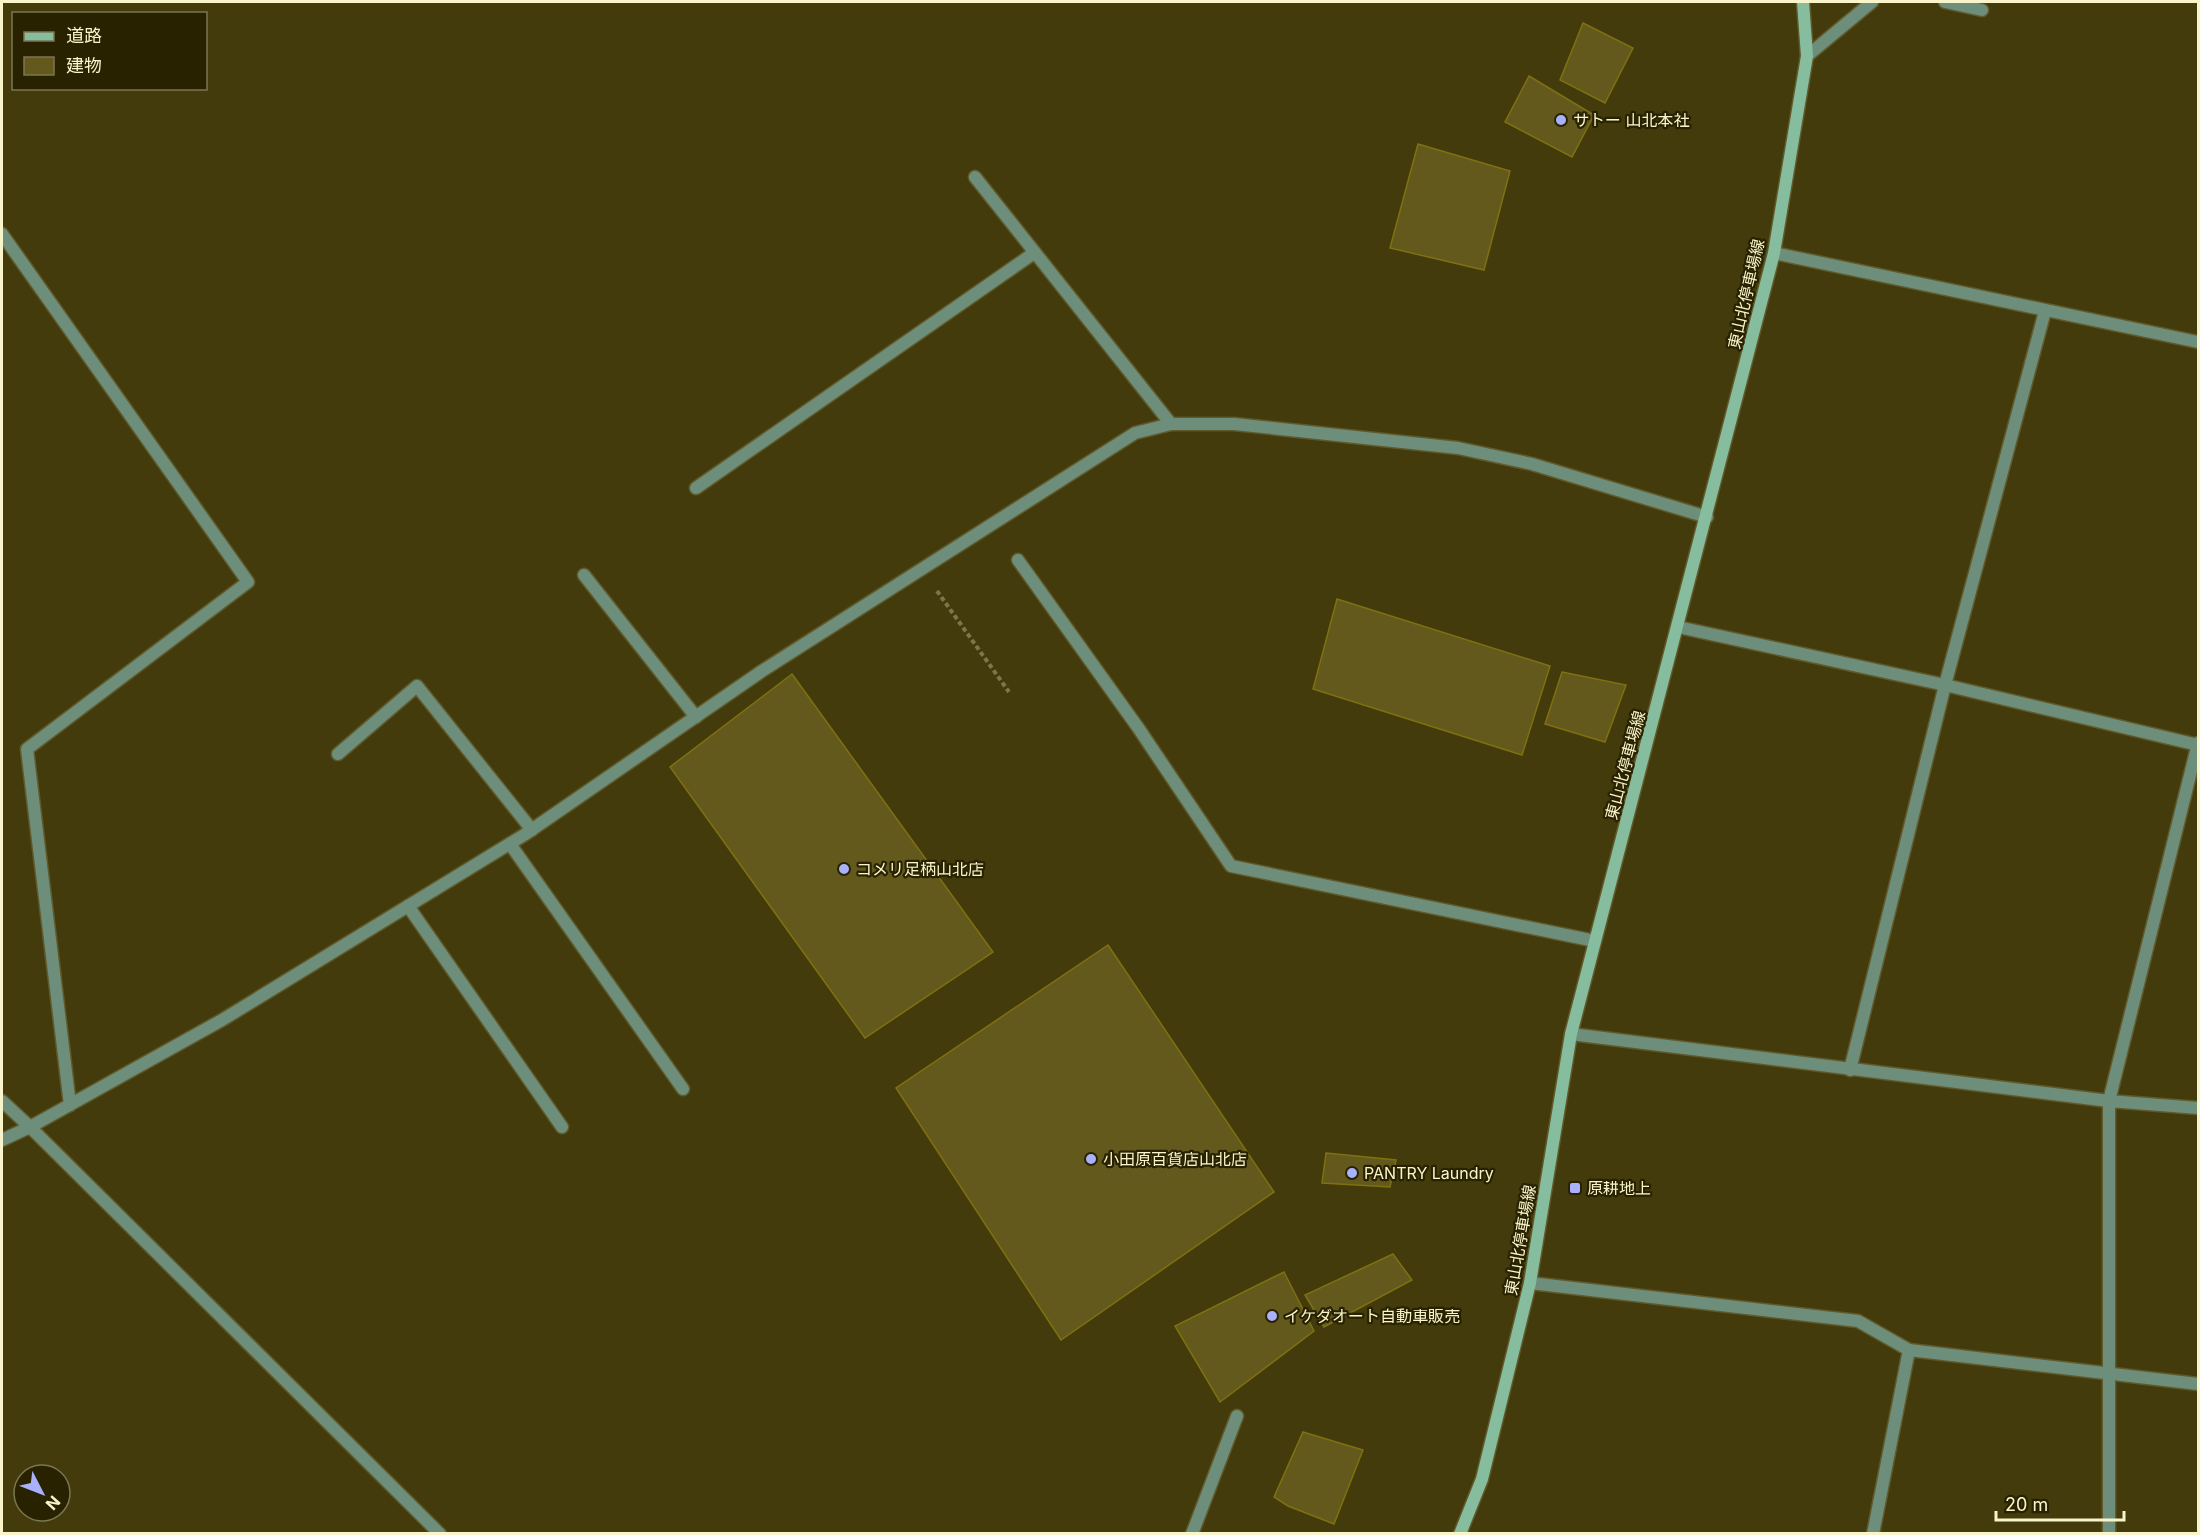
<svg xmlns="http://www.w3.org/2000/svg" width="2200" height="1535" viewBox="0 0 2200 1535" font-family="Inter,'Noto Sans JP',sans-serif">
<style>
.building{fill:#63591d;stroke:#7f7110;stroke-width:1.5}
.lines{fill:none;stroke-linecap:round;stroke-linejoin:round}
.service-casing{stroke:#60592a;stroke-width:15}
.minor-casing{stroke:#60592a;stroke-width:15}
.secondary-casing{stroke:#60592a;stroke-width:15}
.path{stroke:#7d7648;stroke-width:4;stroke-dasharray:4.5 3;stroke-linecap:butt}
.service{stroke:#6c8e7b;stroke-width:12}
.minor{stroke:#6c8e7b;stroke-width:12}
.secondary{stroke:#85bd9e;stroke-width:12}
.poi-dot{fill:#a9b0fc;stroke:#282200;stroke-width:2}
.labels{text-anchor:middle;stroke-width:4.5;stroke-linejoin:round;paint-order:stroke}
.poi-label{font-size:16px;fill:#faf4ca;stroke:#282200;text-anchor:start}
.street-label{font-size:16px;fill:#faf4ca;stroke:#282200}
</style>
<rect width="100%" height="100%" fill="#433b0b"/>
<path class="building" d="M1583 23 1633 48 1605 103 1560 80Z
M1529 76 1594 115 1572 157 1505 122Z
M1418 144 1510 171 1484 270 1390 248Z
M1337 599 1550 666 1522 755 1313 689Z
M1562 672 1626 685 1605 742 1545 724Z
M792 674 993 952 865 1038 670 767Z
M1108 945 1274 1192 1061 1340 896 1088Z
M1326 1153 1396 1160 1390 1187 1322 1183Z
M1393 1254 1412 1280 1324 1327 1305 1295Z
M1284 1272 1314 1331 1220 1402 1175 1326Z
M1303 1432 1363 1450 1334 1524 1288 1506 1274 1497Z"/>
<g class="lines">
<defs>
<path id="service" d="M1945 2 1982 10
M1807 56 1872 2
M975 177 1171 424
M2 234 248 582 27 749 70 1105
M696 488 1034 253
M1018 560 1139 729 1231 866 1595 941
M584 575 696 717
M338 754 417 686 532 830
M510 844 683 1089
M408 906 562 1127
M2 1101 30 1127
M1530 1283 1858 1321 1909 1350 2198 1384
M1873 1534 1909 1350"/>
<path id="minor" d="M1774 253 2198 342
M1678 627 1945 685 2198 745
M1571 1034 2109 1101 2198 1108
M1850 1070 1945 685 2045 311
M30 1127 440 1534
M2 1140 30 1127 222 1020 524 835 762 671 1135 433 1171 424H1234L1458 448 1532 464 1707 517
M1192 1534 1237 1416
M2109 1534V1101L2198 743"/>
<path id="secondary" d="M1460 1534 1482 1479 1530 1283 1571 1034 1774 253 1807 56 1803 2"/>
</defs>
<use href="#service" class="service-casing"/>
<use href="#minor" class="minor-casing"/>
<use href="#secondary" class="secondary-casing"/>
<path class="path" d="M937 591 1009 692"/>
<use href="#service" class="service"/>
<use href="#minor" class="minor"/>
<use href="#secondary" class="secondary"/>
</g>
<g class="poi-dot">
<circle cx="1561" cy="120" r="6"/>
<circle cx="844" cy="869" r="6"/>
<circle cx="1091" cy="1159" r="6"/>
<circle cx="1352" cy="1173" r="6"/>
<rect x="1569" y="1182" width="12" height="12" rx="3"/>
<circle cx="1272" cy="1316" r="6"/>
</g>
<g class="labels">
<g class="poi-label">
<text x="1573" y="126">サトー 山北本社</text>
<text x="856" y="875">コメリ足柄山北店</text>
<text x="1103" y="1165">小田原百貨店山北店</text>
<text x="1364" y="1179">PANTRY Laundry</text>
<text x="1587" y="1194">原耕地上</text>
<text x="1284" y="1322">イケダオート自動車販売</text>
</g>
<g class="street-label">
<text transform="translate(1746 294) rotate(-77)" y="6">東山北停車場線</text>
<text transform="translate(1625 765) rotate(-75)" y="6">東山北停車場線</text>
<text transform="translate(1520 1240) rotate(-80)" y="6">東山北停車場線</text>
</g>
</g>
<rect width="2200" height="1535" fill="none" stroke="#faf4ca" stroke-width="6"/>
<rect x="12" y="12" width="195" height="78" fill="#282200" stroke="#7c7651" stroke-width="1.5"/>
<rect x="24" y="32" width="30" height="9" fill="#85bd9e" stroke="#7c7651" stroke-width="1.5"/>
<text x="66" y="42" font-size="18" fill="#faf4ca">道路</text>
<rect x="24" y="57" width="30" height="18" fill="#63591d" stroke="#7c7651" stroke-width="1.5"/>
<text x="66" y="72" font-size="18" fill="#faf4ca">建物</text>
<g transform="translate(42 1493) rotate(132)"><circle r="28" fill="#282200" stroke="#7c7651" stroke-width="1.5"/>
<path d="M0-4.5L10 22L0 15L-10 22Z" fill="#a9b0fc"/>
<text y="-9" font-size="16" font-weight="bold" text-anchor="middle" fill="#faf4ca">N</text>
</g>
<path d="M1996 1511v9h128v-9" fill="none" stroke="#faf4ca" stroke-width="3"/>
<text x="2005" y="1511" font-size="18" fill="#faf4ca" stroke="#282200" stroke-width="4.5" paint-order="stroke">20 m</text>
</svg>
